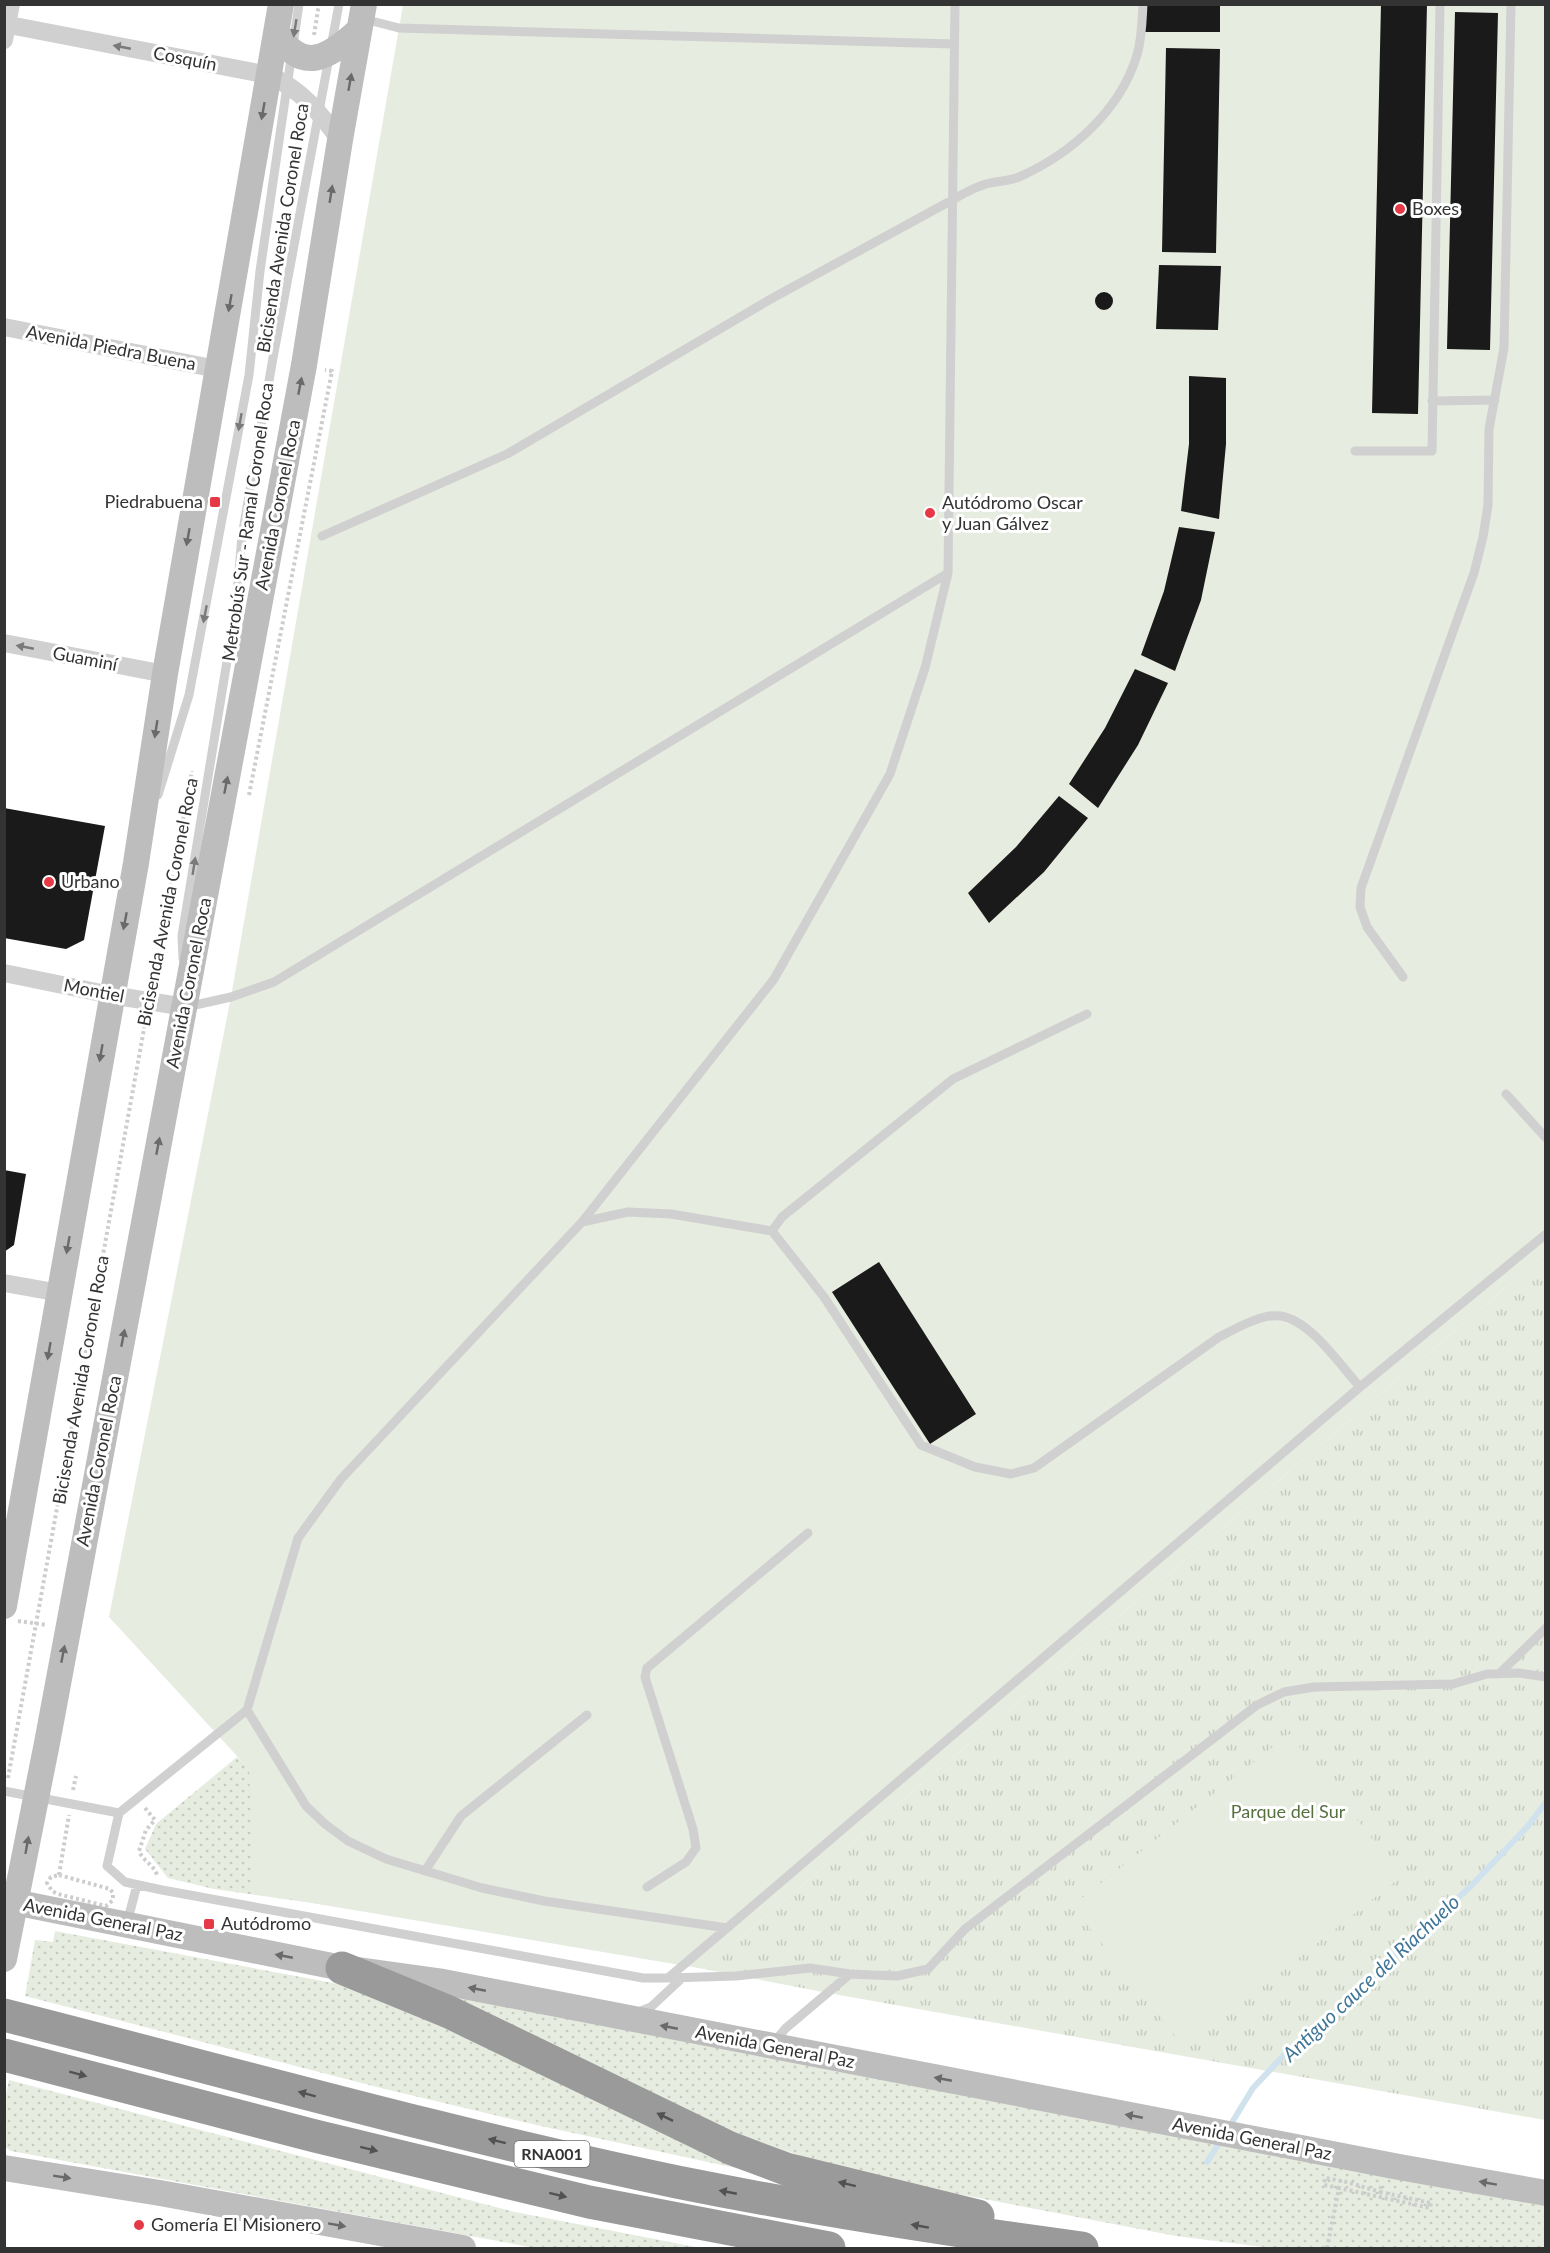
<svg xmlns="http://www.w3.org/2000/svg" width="1550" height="2253" viewBox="0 0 1550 2253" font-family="Lato,sans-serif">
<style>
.grass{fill:url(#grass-dots)}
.park{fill:url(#park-tufts)}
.pitch{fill:#e6ecdf}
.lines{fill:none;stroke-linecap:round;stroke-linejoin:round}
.stream{stroke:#cfe2ee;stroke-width:6}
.building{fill:#1a1a1a}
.path{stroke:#cdcdcd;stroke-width:4;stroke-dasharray:3 3;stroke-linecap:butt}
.lane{stroke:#d0d0d0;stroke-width:9}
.street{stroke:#d0d0d0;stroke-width:18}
.secondary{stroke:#bdbdbd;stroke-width:26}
.highway{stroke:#9a9a9a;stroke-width:33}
.oneway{fill:#7a7a7a}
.oneway2{fill:#6a6a6a}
.oneway3{fill:#525252}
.poi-dot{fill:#e63946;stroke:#fff;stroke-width:2}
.labels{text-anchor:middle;stroke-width:6;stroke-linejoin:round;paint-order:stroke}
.shield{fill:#fff;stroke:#707070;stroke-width:1.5}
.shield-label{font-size:16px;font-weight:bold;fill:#333}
.street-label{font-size:18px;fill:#333;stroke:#fff}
.poi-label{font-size:18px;fill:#333;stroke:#fff;text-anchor:start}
.park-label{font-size:18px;fill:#56703f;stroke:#fff}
.water-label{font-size:20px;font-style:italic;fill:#3f7597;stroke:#fff}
</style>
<defs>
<pattern id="grass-dots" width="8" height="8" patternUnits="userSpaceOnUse" patternTransform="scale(1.5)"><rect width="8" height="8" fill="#e6ecdf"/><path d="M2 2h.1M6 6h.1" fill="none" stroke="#c6cbc0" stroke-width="1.8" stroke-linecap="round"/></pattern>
<pattern id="park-tufts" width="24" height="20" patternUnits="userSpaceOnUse" patternTransform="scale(1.5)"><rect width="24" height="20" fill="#e6ecdf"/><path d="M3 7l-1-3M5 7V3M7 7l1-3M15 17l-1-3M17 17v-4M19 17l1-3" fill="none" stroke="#c6cbc0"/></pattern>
</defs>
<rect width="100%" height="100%" fill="#fff"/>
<path class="grass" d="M237 1757 250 1769 341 1907 214 1889 168 1878 145 1849 156 1824Z
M55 1931 365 1989 759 2173 541 2126 385 2089 25 1996 35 1940 53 1942Z
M431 1992 1545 2199V2248H1271L1176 2236 901 2183 816 2161 739 2135Z
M9 2080 515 2212 701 2248H535L11 2151 5 2147V2100Z"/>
<path class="park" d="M1545 1254V2120L828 1993 704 1969Z"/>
<path class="pitch" d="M403 5H1545V1254L704 1969 253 1893 249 1769 109 1617 231 997Z
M1289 1734 1402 1876 1185 2048 1072 1906Z"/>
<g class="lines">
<path class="stream" d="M1228 2129 1253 2088 1285 2054 1330 2017 1472 1885 1528 1826 1546 1802
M1207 2162 1221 2140"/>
</g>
<path class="building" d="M1144 4H1220V32H1143Z
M1381 4H1427L1418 414 1372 413Z
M1455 12 1498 13 1490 350 1447 349Z
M1166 48 1220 49 1216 253 1162 252Z
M1159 265 1221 266 1218 330 1156 329Z
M1095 301a9 9 0 1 1 18 0a9 9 0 1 1-18 0Z
M1189 376 1226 378V444L1219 519 1181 511 1189 444Z
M1179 527 1215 532 1201 600 1175 671 1141 655 1164 591Z
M1135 669 1168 683 1138 745 1098 808 1069 784 1105 728Z
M1059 796 1088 818 1044 872 989 923 968 893 1016 847Z
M4 808 105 826 84 940 66 949 4 938Z
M4 1170 26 1174 14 1245 4 1252Z
M879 1262 976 1414 930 1444 832 1292Z"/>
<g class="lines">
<path class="path" d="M314 35 319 4
M296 148 300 120
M249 795 332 371 325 370
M152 984 192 771
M18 1621 47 1625
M8 1778 146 1018
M73 1790 76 1776
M145 1808 155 1820 146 1830 139 1851C143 1861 154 1865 157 1875
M59 1875 110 1889 113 1893V1900L106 1906 58 1894 52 1891 47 1883 51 1877Z
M59 1875 69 1815
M1381 2186 1380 2192 1431 2203
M1339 2188 1324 2185 1325 2178 1347 2182 1380 2192
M1327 2248 1339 2188 1430 2208 1431 2203"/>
<path class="lane" d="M364 19 399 28 953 44
M1432 401 1495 400
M1355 451H1432L1440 4
M322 536 507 454 769 300 954 199C963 194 973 188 983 185 994 181 1007 182 1019 177 1071 154 1120 111 1137 55 1142 38 1142 21 1143 4
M158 795 189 695 249 375 260 271 299 4
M183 959 182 936 236 606 242 536 273 358 339 4
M1403 977 1367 927 1360 907 1361 888 1474 573 1483 537 1488 505 1489 429 1504 348 1511 4
M186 1007 231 997 274 982 948 573
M1506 1094 1546 1138
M582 1222 628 1212 671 1214 772 1231 824 1297 921 1445 975 1467 1011 1474 1034 1468 1219 1337C1235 1329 1262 1313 1281 1316 1311 1321 1340 1365 1360 1387
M772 1231 782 1217 953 1079 1087 1014
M1499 1674 1546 1628
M247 1710 306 1806 325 1824 348 1841 386 1859 482 1888 544 1901 727 1928 1360 1387 1546 1234
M4 1791 119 1813
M425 1871 461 1816 587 1715
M647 1887 686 1862 696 1848 693 1829 645 1677 647 1668 808 1533
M127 1923 137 1885
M727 1928 668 1978H643L162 1890 125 1882 107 1866 119 1813 247 1710 298 1538 341 1479 582 1222 774 979 890 774 925 668 948 573 955 4
M668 1978 736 1976 810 1968 850 1974 897 1976 928 1969 965 1929 1257 1705 1284 1692 1314 1687 1453 1684 1487 1674 1519 1673 1546 1677
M636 2013 651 2007 681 1979
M774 2042 786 2028 850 1974"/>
<path class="street" d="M4 24 269 75C303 91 318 111 340 140
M4 40 11 4
M4 327 217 369
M4 643 165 674
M4 973 111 995 185 1007
M4 1283 60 1293"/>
<path class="secondary" d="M277 33C302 75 330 57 359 30
M4 1606 136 863 165 674 281 4
M4 1900 342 1968 443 1982 1399 2167 1546 2193
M4 1959 47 1743 304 365 340 140 364 4
M4 2168 160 2193 463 2248"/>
<path class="highway" d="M342 1968 449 2012 730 2148 786 2169 978 2216
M4 2015C228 2072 451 2135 677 2182 811 2209 946 2230 1082 2248
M4 2055 315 2136 589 2202 829 2248"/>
</g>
<defs><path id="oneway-solid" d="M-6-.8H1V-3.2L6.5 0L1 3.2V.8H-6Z" transform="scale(1.5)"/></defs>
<g class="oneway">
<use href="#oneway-solid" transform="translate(295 28) rotate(99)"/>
<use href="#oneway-solid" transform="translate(122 47) rotate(-169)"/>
<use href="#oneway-solid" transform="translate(240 422) rotate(100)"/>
<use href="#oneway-solid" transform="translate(205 614) rotate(101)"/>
<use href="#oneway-solid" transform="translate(25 647) rotate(-169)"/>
<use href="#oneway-solid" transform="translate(194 866) rotate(-81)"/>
</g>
<g class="oneway2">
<use href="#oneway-solid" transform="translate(350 82) rotate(-80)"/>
<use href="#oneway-solid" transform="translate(263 111) rotate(100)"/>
<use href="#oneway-solid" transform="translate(331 194) rotate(-81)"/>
<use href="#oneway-solid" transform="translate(230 303) rotate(100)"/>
<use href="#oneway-solid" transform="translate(300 386) rotate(-79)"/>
<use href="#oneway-solid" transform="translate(188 537) rotate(100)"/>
<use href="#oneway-solid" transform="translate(156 729) rotate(99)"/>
<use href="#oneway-solid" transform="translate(226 785) rotate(-79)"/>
<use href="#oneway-solid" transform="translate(125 921) rotate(101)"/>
<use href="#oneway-solid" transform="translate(101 1053) rotate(100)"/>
<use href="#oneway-solid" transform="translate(158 1146) rotate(-79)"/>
<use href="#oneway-solid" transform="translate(68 1245) rotate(100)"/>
<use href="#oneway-solid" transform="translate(123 1338) rotate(-79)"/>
<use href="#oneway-solid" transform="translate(49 1351) rotate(100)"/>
<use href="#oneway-solid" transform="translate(63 1654) rotate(-79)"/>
<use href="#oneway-solid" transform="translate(27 1845) rotate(-80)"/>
<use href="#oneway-solid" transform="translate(284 1956) rotate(-169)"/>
<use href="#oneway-solid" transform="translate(477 1989) rotate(-169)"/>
<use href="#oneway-solid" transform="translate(669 2027) rotate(-169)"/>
<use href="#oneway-solid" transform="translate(943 2079) rotate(-169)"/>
<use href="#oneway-solid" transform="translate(1134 2116) rotate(-169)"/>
<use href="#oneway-solid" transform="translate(62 2177) rotate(9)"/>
<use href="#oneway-solid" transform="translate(1488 2183) rotate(-170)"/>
<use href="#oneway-solid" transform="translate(337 2225) rotate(10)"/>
</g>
<g class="oneway3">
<use href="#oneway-solid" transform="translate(78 2074) rotate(15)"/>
<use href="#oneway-solid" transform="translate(307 2094) rotate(-165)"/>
<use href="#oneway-solid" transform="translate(665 2117) rotate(-154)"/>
<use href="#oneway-solid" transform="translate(497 2141) rotate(-166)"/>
<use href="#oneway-solid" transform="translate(369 2149) rotate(14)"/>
<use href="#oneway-solid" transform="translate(847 2184) rotate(-166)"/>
<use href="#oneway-solid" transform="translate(728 2192) rotate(-169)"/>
<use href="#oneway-solid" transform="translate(558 2195) rotate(14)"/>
<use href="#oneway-solid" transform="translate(920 2226) rotate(-170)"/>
</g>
<g class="poi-dot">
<circle cx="1400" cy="209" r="6"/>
<rect x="209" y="496" width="12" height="12" rx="3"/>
<circle cx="930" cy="513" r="6"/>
<circle cx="49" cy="882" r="6"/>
<rect x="203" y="1918" width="12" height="12" rx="3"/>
<circle cx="139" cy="2225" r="6"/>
</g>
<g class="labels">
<rect class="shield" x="514.5" y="2141" width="75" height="26" rx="4.5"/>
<g class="shield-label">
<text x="552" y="2160">RNA001</text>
</g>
<g class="street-label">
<text transform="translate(185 59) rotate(11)" y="6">Cosquín</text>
<text transform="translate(283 228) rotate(-81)" y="6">Bicisenda Avenida Coronel Roca</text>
<text transform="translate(111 348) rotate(11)" y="6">Avenida Piedra Buena</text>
<text transform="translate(278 505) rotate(-79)" y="6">Avenida Coronel Roca</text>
<text transform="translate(248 522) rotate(-82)" y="6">Metrobús Sur - Ramal Coronel Roca</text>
<text transform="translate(85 659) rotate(11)" y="6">Guaminí</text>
<text transform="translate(168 902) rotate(-79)" y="6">Bicisenda Avenida Coronel Roca</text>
<text transform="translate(189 983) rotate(-79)" y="6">Avenida Coronel Roca</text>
<text transform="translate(94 991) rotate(11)" y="6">Montiel</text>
<text transform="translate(81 1380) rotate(-80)" y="6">Bicisenda Avenida Coronel Roca</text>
<text transform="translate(99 1461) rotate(-79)" y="6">Avenida Coronel Roca</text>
<text transform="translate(103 1920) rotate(11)" y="6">Avenida General Paz</text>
<text transform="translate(775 2047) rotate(11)" y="6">Avenida General Paz</text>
<text transform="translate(1252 2139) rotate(11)" y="6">Avenida General Paz</text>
</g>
<g class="poi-label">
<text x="1412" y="215">Boxes</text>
<text x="203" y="508" text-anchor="end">Piedrabuena</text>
<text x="942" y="509">Autódromo Oscar<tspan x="942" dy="21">y Juan Gálvez</tspan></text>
<text x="61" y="888">Urbano</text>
<text x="221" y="1930">Autódromo</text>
<text x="151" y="2231">Gomería El Misionero</text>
</g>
<g class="park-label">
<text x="1288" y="1818">Parque del Sur</text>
</g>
<g class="water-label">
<text transform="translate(1371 1978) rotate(-43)" y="7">Antiguo cauce del Riachuelo</text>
</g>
</g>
<rect width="1550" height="2253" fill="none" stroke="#333333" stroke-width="12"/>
</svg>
